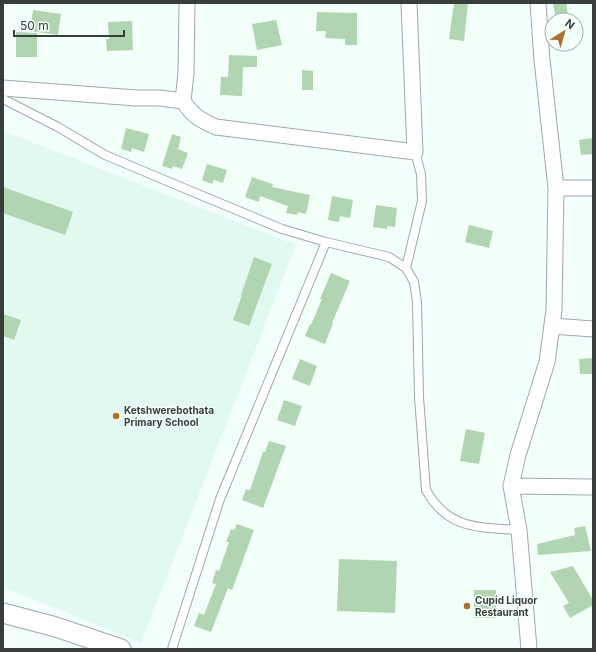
<svg xmlns="http://www.w3.org/2000/svg" width="596" height="652" viewBox="0 0 596 652" font-family="Inter,sans-serif">
<style>
.built{fill:#e1f9ee}
.building{fill:#b1d4b2}
.lines{fill:none;stroke-linecap:round;stroke-linejoin:round}
.service-casing{stroke:#9daba4;stroke-width:10}
.minor-casing{stroke:#9daba4;stroke-width:17}
.tertiary-casing{stroke:#9daba4;stroke-width:21}
.service{stroke:#fff;stroke-width:8}
.minor{stroke:#fff;stroke-width:15}
.tertiary{stroke:#fff;stroke-width:19}
.poi-dot{fill:#ab6f31;stroke:#f3fff9;stroke-width:1.5}
.labels{text-anchor:middle;stroke-width:3;stroke-linejoin:round;paint-order:stroke}
.poi-label{font-size:10px;font-weight:bold;fill:#383e3b;stroke:#f3fff9;text-anchor:start}
</style>
<rect width="100%" height="100%" fill="#f3fff9"/>
<path class="built" d="M3 131 296 245 141 643 3 587Z"/>
<path class="building" d="M454 3H468L464 41 449 39Z
M553 3H566L569 20H556Z
M33 10 61 14 58 35 30 31Z
M317 12 357 13V45H345V39L325 38 326 31H316Z
M276 20 282 45 257 50 252 24Z
M132 21 133 50 107 51 106 39H109L108 22Z
M16 32 37 33V57H16Z
M229 55 257 56V67H243L242 96 220 95 221 77H228Z
M302 70 313 71V90H302Z
M126 128 149 134 144 152 132 148 131 152 121 149Z
M172 134 181 137 178 149 188 153 182 169 173 166 172 169 162 166Z
M593 138V154L581 155 579 140Z
M207 164 227 170 223 183 214 180 212 184 202 180Z
M252 177 273 184 272 187 310 195 306 214 298 212 297 215 286 213 288 206 260 196 259 202 245 197Z
M3 187 73 212 65 235 3 213Z
M332 196 353 200 350 218 340 216 339 222 328 220Z
M376 205 397 208 395 227 387 226V229L373 227Z
M469 225 493 231 489 248 465 242Z
M254 257 272 264 249 326 233 320 242 295H241Z
M331 273 350 281 332 323H333L325 344 305 336 310 324 311 325 322 299H320Z
M3 314 21 320 14 340 3 336Z
M593 358V374H580L579 359Z
M300 359 317 366 310 386 292 379Z
M284 400 302 406 295 426 277 420Z
M466 429 485 433 479 464 460 461Z
M269 441 286 446 263 508 242 500 246 489 250 490 263 452H265Z
M237 524 254 530 232 590 228 588 211 632 194 626 199 613 204 615 216 584 212 583 216 570 219 571 229 542H226L231 529 234 530Z
M585 526 591 551 538 555 537 544 575 535 574 528Z
M339 559 397 561 395 613 337 611Z
M573 566 593 600V605L570 618 563 606 569 603 550 572Z
M474 590H496V618H474Z"/>
<g class="lines">
<defs>
<path id="service" d="M3 99 58 127 105 155 162 179 282 229 326 242 389 257 406 268 414 282 417 302 419 397 426 490C448 530 479 527 519 530
M406 268 422 201 421 174 415 152
M172 649 220 499 326 242"/>
<path id="minor" d="M187 3 186 73 183 101C193 116 200 120 216 127L415 152 409 3
M3 88 136 98H160L183 101
M556 188H593
M552 326 593 329
M511 486 593 487
M529 649 519 530 511 486 518 455 547 362 554 310 556 188 542 60 538 3"/>
<path id="tertiary" d="M3 613 56 627 121 649"/>
</defs>
<use href="#service" class="service-casing"/>
<use href="#minor" class="minor-casing"/>
<use href="#tertiary" class="tertiary-casing"/>
<use href="#service" class="service"/>
<use href="#minor" class="minor"/>
<use href="#tertiary" class="tertiary"/>
</g>
<g class="poi-dot">
<circle cx="116" cy="416" r="4"/>
<circle cx="467" cy="606" r="4"/>
</g>
<g class="labels">
<g class="poi-label">
<text x="124" y="414">Ketshwerebothata<tspan x="124" dy="12">Primary School</tspan></text>
<text x="475" y="604">Cupid Liquor<tspan x="475" dy="12">Restaurant</tspan></text>
</g>
</g>
<rect width="596" height="652" fill="none" stroke="#383e3b" stroke-width="8"/>
<g transform="translate(564 32) rotate(37)"><circle r="19" fill="#f3fff9" stroke="#a8b2ad"/>
<path d="M0-3L7 15L0 10L-7 15Z" fill="#ab6f31"/>
<text y="-6" font-size="11" font-weight="bold" text-anchor="middle" fill="#383e3b">N</text>
</g>
<path d="M14 30v6h110v-6" fill="none" stroke="#383e3b" stroke-width="2"/>
<text x="20" y="30" font-size="12" fill="#383e3b" stroke="#f3fff9" stroke-width="3" paint-order="stroke">50 m</text>
</svg>
